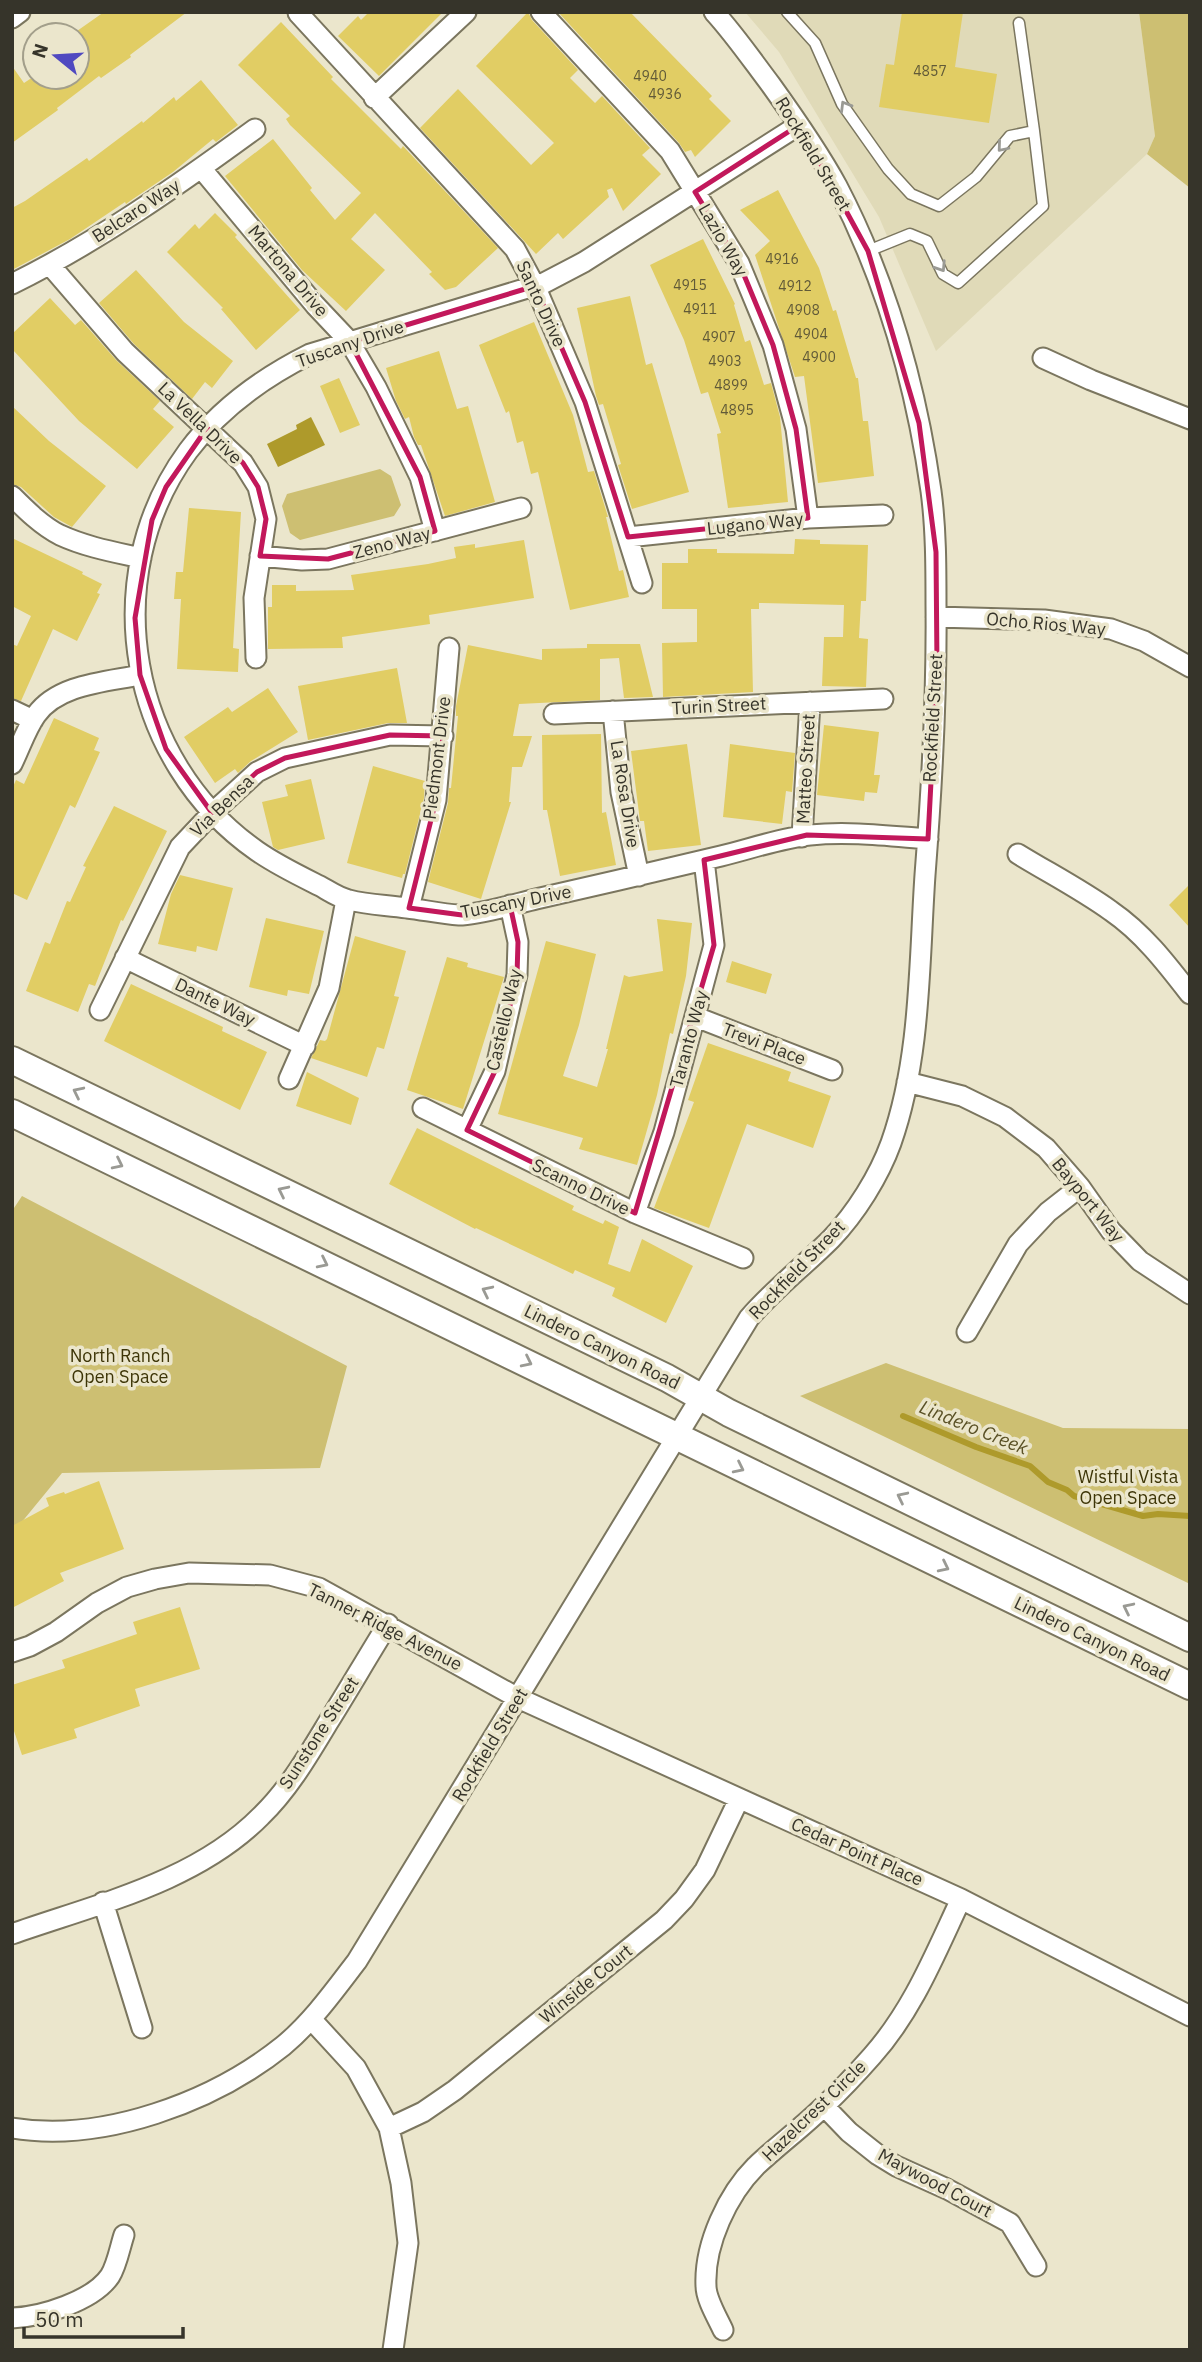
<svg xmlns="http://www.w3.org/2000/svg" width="1202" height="2362" viewBox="0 0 1202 2362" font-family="'IBM Plex Sans',sans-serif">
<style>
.built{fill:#e0dab8}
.green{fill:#cdbf72}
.water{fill:#ae9a2b}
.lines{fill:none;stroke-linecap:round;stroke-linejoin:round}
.stream{stroke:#ae9a2b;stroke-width:6}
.building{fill:#e1cd64}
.lane-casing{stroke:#7b765f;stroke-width:13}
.street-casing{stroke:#7b765f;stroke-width:23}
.secondary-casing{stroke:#7b765f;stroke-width:30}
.lane{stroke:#fff;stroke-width:10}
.street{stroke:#fff;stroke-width:19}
.secondary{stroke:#fff;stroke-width:26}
.oneway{stroke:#9a9a94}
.marked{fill:none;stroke:#c2185b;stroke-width:5;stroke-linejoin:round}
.labels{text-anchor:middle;stroke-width:7;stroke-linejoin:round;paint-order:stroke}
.number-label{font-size:14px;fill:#615a38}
.street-label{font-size:18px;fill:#36342a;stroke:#ebe6cc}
.park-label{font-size:18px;fill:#3d3507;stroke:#ebe6cc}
.water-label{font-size:19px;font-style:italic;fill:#5a5126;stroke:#ebe6cc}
</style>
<rect width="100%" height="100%" fill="#ebe6cc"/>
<path class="built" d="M745 12H1139L1155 136 1147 154 936 351 879 217 779 52Z"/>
<path class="green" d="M1139 12H1190V188L1147 154 1155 136Z
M380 469 391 476 401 505 394 516 300 540 290 533 282 506 287 494Z
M22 1196 347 1366 320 1468 62 1473 12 1534V1211Z
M886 1363 1063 1428 1190 1429V1584L800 1396Z"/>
<path class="water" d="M311 417 325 445 278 467 267 444 297 429 296 425Z"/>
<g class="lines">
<path class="stream" d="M903 1416 976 1447 1030 1466 1048 1482 1067 1490 1074 1496 1143 1516 1158 1514 1190 1516"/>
</g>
<path class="building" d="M104 12H187L130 55 131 57 101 78 99 76 57 108 58 110 12 143V66L24 83 33 77H77V31Z
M369 12H443L379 76 338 36 358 16 361 20Z
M528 12 532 20 578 70 570 78 595 103 602 96 650 148 642 155 661 174 623 211 612 188 607 190 609 197 563 239 558 233 536 254 420 128 458 89 531 165 554 143 476 66Z
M558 12H630L712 96 709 99 731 121 695 157 691 150 685 152 679 143Z
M902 12H963L955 67 997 74 989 123 879 107 886 64 894 65Z
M281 22 333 77 331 79 401 149 403 146 498 248 456 287 445 290 429 274 432 272 375 213 351 239 385 270 346 311 302 270 225 176 273 139 312 188 310 190 335 220 361 193 290 125 286 119 290 116 238 65Z
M201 80 238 125 216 142 213 139 173 172 130 201 126 204 125 202 70 239 12 270V208L25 201 87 158 89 161 142 121 143 123 174 97 176 101Z
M778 190 819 268 833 311 836 310 856 378H858L863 421H868L874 476 818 483 804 376 795 377 755 255 770 241 740 210Z
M215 213 237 235 235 237 300 310 256 350 221 309 223 308 167 252 195 224 199 229Z
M703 239 735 304 734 305 745 342 750 340 764 385 771 383 780 417 788 502 728 508 717 434 721 433 708 392 701 394 684 340 650 265Z
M136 270 184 322 233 361 212 388 205 382 192 399 134 344 99 303Z
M630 296 646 365 652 363 689 492 632 509 618 465 621 464 603 404 599 405 596 396 577 308Z
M50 298 75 325 81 320 117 361 160 401 153 409 174 427 137 469 79 421 12 349V334Z
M534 322 573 415 588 472 594 471 608 517H606L619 571 623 570 629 597 570 610 538 472 531 474 523 441 517 443 509 411 506 413 479 345Z
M439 351 457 409 468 406 495 502 445 516 421 445H418L414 437 409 417 405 419 396 401 386 368Z
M339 378 360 425 340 433 320 386Z
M12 406 49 441 106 486 72 527 54 517 21 487 12 484Z
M189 508 241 512 233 648 239 649 238 672 177 669 181 599H174L176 572H183Z
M12 538 83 572 82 574 102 584 97 593 100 594 77 641 53 629 21 701 12 698V644L17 646 31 616 12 606Z
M795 539 820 540V544L868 545 866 601H861L859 638 868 639 866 687 822 686 824 637H843L844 605 759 603V609H751L753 692 663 697 662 643 697 642V609H662V563H688V549H717V553L794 554Z
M524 540 534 598 429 615 430 624 342 637 343 648 268 649V607H272V585H296V591L354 590 351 575 428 564 456 558 454 547 475 544V548Z
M587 644H640L653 697 624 698 619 658 600 659V700L519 704 513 736H532L522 767H512L509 802H511L481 899 428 882 448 803 449 788H451L458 716H456V706L468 645 542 660V649L587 648Z
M397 668 407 723H388L308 740 298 686Z
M268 688 298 732 251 761 238 773 235 769 215 783 184 737 228 707 232 712Z
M54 718 99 738 94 750 100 752 75 808 70 805 27 900 12 893V789L16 780 24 784Z
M824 725 879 732 874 775H880L877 793 865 792 864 801 817 795Z
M601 734 602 813 606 812 616 865 560 876 547 810H543L542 735Z
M687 744 701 845 648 851 644 821H640L631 751Z
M730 744 795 753 792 792 786 791 782 824 723 817Z
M373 766 425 781 424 798 405 874H403L402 878 347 863Z
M311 779 325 839 278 850 273 847 262 802 288 796 285 785Z
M114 806 167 831 123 921 121 920 95 986 89 984 78 1012 26 991 45 942 50 944 67 901 70 902 86 867 83 866Z
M180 875 233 888 217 951 197 946 196 952 158 944 171 894Z
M1190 884V928L1169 905Z
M266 918 324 931 309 994 288 990 287 996 249 987Z
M657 919 692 923 686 976 673 1034 670 1033 657 1095 637 1165 579 1149 583 1138 498 1114 546 941 596 954 579 1025 563 1076 597 1087 608 1049H606L624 975 629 977 663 971Z
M355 936 406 951 394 996 399 997 384 1049 377 1047 367 1077 311 1058 320 1040 325 1041 327 1039Z
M447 957 468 963 467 967 504 977 463 1109 407 1090Z
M732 961 772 974 766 994 726 982Z
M131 984 223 1027 222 1031 267 1052 240 1110 104 1041Z
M708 1043 791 1072 788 1081 831 1096 813 1148 747 1124 709 1228 654 1208 694 1102 688 1100Z
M307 1072 359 1098 351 1125 296 1106Z
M417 1128 574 1206 572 1210 603 1224 605 1220 619 1227 608 1264 630 1272 642 1239 693 1266 666 1323 612 1296 615 1288 575 1270 573 1274 476 1228 475 1229 389 1184Z
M99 1481 124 1549 60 1573 64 1581 12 1608V1526L49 1506 46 1498 64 1492 65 1494Z
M180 1607 200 1669 135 1689 140 1706 74 1729 77 1738 22 1755 12 1725V1685L65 1668 62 1660 137 1634 133 1622Z"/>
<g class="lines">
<defs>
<path id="lane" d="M787 12 815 43 842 104 888 169 911 194 939 206 976 177 1010 136 1034 131 1043 206 958 283 943 274 927 241 910 234 868 251
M1019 23 1034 131"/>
<path id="street" d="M541 12 670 151 739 263 773 345 796 429 808 518
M298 13 515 249 536 288 585 402 642 583
M12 18 20 12
M374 98 466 12
M799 125 584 262 544 283 310 354C262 378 220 408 188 451 95 578 129 762 257 851 277 865 298 875 320 886 329 891 339 898 349 900 368 905 388 905 407 908 424 910 442 914 459 915 479 915 515 904 536 899 598 885 659 871 721 856 750 849 781 838 810 835 849 831 889 836 928 839
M201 168 315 305 349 341 376 387 420 477 435 531
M50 265 125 352 243 463 258 487 266 519 254 598 256 658
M12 284C99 241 177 186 255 129
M1043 358 1091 380 1190 419
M12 496C26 510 42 526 60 535 86 547 114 552 141 558
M628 537 808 518 883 515
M260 556 302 560 328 559 521 508
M936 617 1044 620 1111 629 1144 641 1190 667
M12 710 33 720
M613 711 621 792 639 876
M554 714 883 699
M12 764C20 748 26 729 36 715 58 684 106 682 140 675
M802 837 810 702
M1018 854C1049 873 1082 890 1111 911 1143 933 1166 963 1190 994
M409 908 436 800 449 648
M125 958 305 1046
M100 1010 180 847 212 813 257 772 285 758 390 735 443 736
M696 1017 832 1070
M289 1079 329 988 346 900
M907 1082 962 1096 1005 1117 1046 1148 1080 1187 1111 1231 1140 1261 1190 1294
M423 1108 635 1213 743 1258
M467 1130 495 1071 517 975 518 942 510 905
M635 1213 664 1132 714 945 704 860
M967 1332 1018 1244 1048 1212 1080 1187
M12 1652 30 1646 56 1632 97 1603 127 1587 155 1579 189 1573 270 1575 319 1588 518 1698 961 1899 1190 2016
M103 1902 142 2028
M12 1934C97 1904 196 1882 261 1816 289 1789 309 1754 329 1721 349 1689 368 1656 388 1624
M311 2019 356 2068 389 2128 401 2183 408 2243 393 2350
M824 2106 849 2132 878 2155 896 2166 947 2189 1010 2223 1036 2266
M12 2128C103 2143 213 2102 283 2046 312 2022 334 1991 357 1961L749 1318C774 1289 804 1266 831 1239 856 1213 879 1176 891 1143 921 1058 919 963 925 875 932 785 937 695 936 605 936 567 936 528 931 491 916 386 886 280 837 186 818 151 794 117 771 85 752 60 735 35 714 12
M389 2128 423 2112 455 2090 664 1920 684 1899 705 1870 739 1799
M12 2318C41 2317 93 2301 110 2276 117 2265 120 2247 124 2235
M723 2330C717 2317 706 2299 706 2286 704 2244 728 2194 756 2166 778 2145 803 2127 824 2106 841 2090 857 2073 872 2056 913 2010 935 1954 961 1899"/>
<path id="secondary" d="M12 1060 667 1378 729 1413 1190 1638
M12 1113 1190 1686"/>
</defs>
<use href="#lane" class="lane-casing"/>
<use href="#street" class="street-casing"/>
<use href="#secondary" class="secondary-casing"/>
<use href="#lane" class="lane"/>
<use href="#street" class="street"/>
<use href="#secondary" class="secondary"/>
</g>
<defs><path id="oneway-chevron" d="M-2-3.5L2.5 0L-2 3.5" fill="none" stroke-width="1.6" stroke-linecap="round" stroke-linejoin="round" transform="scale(1.75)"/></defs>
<g class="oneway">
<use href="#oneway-chevron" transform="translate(845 106) rotate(-121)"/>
<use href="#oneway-chevron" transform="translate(1002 147) rotate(130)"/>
<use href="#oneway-chevron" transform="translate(941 267) rotate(57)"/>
<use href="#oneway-chevron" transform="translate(78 1092) rotate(-154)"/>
<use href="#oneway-chevron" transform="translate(118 1164) rotate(26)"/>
<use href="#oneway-chevron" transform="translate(283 1191) rotate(-154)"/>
<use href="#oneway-chevron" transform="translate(323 1263) rotate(26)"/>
<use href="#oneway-chevron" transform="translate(487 1291) rotate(-154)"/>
<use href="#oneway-chevron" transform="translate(527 1362) rotate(26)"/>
<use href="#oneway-chevron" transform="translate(739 1468) rotate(26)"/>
<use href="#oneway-chevron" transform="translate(902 1497) rotate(-154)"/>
<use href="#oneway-chevron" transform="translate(944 1567) rotate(26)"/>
<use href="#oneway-chevron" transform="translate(1128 1608) rotate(-154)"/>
</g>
<path class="marked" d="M799 125 868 251 919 423 936 552 937 667 928 839 807 835 704 860 714 945 635 1213 467 1130 495 1071 517 975 518 942 510 905 462 915 409 908 436 800 443 736 390 735 285 758 257 772 212 813 166 749 140 675 135 618 152 520 166 487 207 428 243 463 258 487 266 519 260 556 328 559 435 531 420 477 350 342 535 286 585 402 628 537 808 518 796 429 773 345 739 263 695 192Z"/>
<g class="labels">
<g class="number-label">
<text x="930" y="76">4857</text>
<text x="650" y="81">4940</text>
<text x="665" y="99">4936</text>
<text x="782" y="264">4916</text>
<text x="690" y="290">4915</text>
<text x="795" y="291">4912</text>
<text x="700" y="314">4911</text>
<text x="803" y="315">4908</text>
<text x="811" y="339">4904</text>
<text x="719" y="342">4907</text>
<text x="819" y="362">4900</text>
<text x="725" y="366">4903</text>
<text x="731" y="390">4899</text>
<text x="737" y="415">4895</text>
</g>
<g class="street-label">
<text transform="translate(813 154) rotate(59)" y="6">Rockfield Street</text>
<text transform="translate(136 211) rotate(-33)" y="6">Belcaro Way</text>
<text transform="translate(723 240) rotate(60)" y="6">Lazio Way</text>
<text transform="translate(288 271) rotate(50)" y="6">Martona Drive</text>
<text transform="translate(541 304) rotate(65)" y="6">Santo Drive</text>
<text transform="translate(350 344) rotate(-19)" y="6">Tuscany Drive</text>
<text transform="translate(200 423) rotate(44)" y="6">La Vella Drive</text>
<text transform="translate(755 524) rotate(-6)" y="6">Lugano Way</text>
<text transform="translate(392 543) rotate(-15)" y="6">Zeno Way</text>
<text transform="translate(1046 624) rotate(5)" y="6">Ocho Rios Way</text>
<text transform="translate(719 706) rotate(-3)" y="6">Turin Street</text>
<text transform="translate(933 718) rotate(-87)" y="6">Rockfield Street</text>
<text transform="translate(437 758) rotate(-83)" y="6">Piedmont Drive</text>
<text transform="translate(806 769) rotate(-87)" y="6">Matteo Street</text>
<text transform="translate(625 794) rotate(81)" y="6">La Rosa Drive</text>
<text transform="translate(222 806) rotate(-44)" y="6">Via Bensa</text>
<text transform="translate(516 902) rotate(-11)" y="6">Tuscany Drive</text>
<text transform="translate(215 1002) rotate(26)" y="6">Dante Way</text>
<text transform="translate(504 1020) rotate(-77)" y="6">Castello Way</text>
<text transform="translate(689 1039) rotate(-75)" y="6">Taranto Way</text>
<text transform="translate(764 1044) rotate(21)" y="6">Trevi Place</text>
<text transform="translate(581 1187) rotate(26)" y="6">Scanno Drive</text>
<text transform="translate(1088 1200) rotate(51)" y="6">Bayport Way</text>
<text transform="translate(797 1270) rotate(-46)" y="6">Rockfield Street</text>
<text transform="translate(602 1347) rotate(26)" y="6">Lindero Canyon Road</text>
<text transform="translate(385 1627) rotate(27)" y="6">Tanner Ridge Avenue</text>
<text transform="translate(1092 1639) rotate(26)" y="6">Lindero Canyon Road</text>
<text transform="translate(319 1733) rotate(-57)" y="6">Sunstone Street</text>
<text transform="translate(490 1745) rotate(-59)" y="6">Rockfield Street</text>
<text transform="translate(857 1852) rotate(24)" y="6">Cedar Point Place</text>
<text transform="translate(586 1984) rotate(-39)" y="6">Winside Court</text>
<text transform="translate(814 2111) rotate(-44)" y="6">Hazelcrest Circle</text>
<text transform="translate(935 2183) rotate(28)" y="6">Maywood Court</text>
</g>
<g class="park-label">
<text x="120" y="1362">North Ranch<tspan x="120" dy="21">Open Space</tspan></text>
<text x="1128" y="1483">Wistful Vista<tspan x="1128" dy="21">Open Space</tspan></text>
</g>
<g class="water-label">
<text transform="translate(974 1427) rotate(22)" y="7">Lindero Creek</text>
</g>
</g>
<rect width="1202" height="2362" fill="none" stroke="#36342a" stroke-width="28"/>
<g transform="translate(56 56) rotate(288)"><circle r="33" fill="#ebe6cc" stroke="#a39f8b" stroke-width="2"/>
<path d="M0-5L12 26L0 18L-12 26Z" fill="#5049c0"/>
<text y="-10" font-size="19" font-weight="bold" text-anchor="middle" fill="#36342a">N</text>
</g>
<path d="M24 2327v10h159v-10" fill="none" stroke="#36342a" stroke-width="3.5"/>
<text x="35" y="2327" font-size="21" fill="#36342a" stroke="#ebe6cc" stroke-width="5" paint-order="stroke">50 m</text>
</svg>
